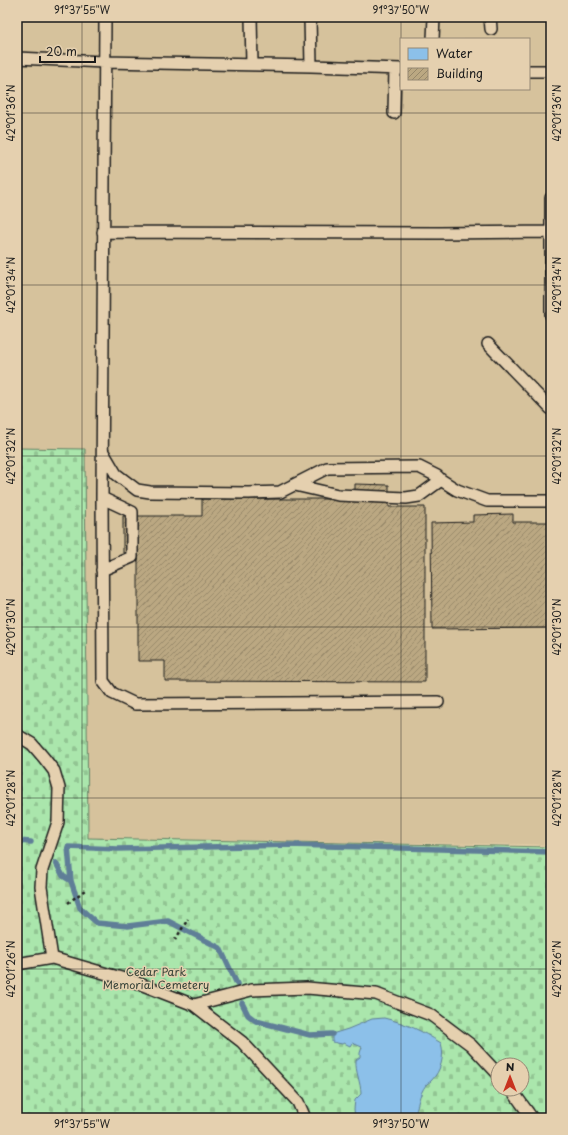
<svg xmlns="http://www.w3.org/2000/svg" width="568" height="1135" viewBox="0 0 568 1135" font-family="'Playpen Sans',sans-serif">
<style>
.built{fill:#d6c29c;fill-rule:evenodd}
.cemetery{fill:url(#cemetery-stones);stroke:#638164;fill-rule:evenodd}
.water{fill:#8cc0e9;stroke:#5f7e97}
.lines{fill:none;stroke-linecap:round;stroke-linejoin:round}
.stream{stroke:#5f7e97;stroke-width:5.5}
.building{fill:url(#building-hatch);stroke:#1c1c1c}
.lane-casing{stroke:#1c1c1c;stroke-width:14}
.path{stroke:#1c1c1c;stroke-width:2.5;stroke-dasharray:3 3;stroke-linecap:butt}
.lane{stroke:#e5d0af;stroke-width:11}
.ticks{fill:none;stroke:#1c1c1c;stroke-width:1;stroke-opacity:0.45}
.labels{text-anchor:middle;stroke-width:3;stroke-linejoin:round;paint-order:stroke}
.park-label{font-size:11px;fill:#384439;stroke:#e5d0af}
.neatline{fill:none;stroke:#1c1c1c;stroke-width:1.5}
.ticks-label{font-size:10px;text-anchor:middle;fill:#1c1c1c}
</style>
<defs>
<pattern id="cemetery-stones" width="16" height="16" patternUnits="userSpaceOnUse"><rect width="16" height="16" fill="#aae6ac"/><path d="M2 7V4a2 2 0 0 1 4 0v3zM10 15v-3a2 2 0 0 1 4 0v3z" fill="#92c593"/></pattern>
<pattern id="building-hatch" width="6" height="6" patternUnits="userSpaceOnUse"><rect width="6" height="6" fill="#bba882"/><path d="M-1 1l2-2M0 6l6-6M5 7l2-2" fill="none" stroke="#97886a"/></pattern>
</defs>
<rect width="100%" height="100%" fill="#e7d1ac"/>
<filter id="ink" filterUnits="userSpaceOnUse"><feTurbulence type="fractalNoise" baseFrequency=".025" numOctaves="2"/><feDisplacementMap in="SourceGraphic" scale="8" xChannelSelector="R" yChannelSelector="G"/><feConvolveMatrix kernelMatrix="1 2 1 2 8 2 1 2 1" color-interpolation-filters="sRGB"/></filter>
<g filter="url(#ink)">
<path class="built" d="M17 17H551V845L88 838 85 450 17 448ZM401 39H529V89H401Z"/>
<path class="cemetery" d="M17 448 85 449 88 838 551 847V1118H17ZM498 1065H522V1089H498Z"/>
<path class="water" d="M384 1018C408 1024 420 1030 441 1043 445 1056 441 1071 431 1081 429 1083 427 1083 426 1085 419 1094 417 1107 415 1118H355L354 1109 355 1100 361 1094C361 1082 355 1072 356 1060L360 1057V1053L362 1047 352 1043 350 1046 344 1043 342 1044 332 1042V1034L348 1029 372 1019Z"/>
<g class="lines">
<path class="stream" d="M17 841 31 842
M56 863 63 876 71 881
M237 984 220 948 168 921 128 926 97 923 80 908 71 881 68 847 118 849 289 845 551 852
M242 1003 248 1015 256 1021 310 1035 332 1034"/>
</g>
<path class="building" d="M355 484 389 485V507H425V682L165 681V661H138V553H123V516H202V499H355Z
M513 514V522H551V628L432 629 431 523 473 522V515Z"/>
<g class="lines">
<defs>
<path id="lane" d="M105 17 102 498 103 681 112 693 135 704 438 702
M251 17 252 65
M310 17 311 66
M490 17 491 29
M433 39 434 17
M17 58 104 62 311 66 401 69
M529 71H551
M394 113 395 69
M551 198V315
M103 232 439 233 551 232
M488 344 551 409
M103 452 116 474 137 490 150 492 249 493 280 492 327 468 419 467 437 476 441 480 457 490 487 501H551
M295 485 338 495 406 498 419 496 441 480
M102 498 132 512V557L102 570
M17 735 32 744 44 758 54 771 59 788 58 822 42 870 41 887 52 958
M17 964 52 958 135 982 194 1005 242 1042 298 1102 305 1118
M194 1005 251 990 307 988 376 994 431 1015 471 1045 498 1074
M511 1089 532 1118"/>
</defs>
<use href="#lane" class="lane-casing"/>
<path class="path" d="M68 903 85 890
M175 940 188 919"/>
<use href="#lane" class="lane"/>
</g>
</g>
<path class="ticks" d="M82 17V1118M401 17V1118M17 113H551M17 285H551M17 456H551M17 627H551M17 798H551M17 969H551"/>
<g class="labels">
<g class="park-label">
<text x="156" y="976">Cedar Park<tspan x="156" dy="13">Memorial Cemetery</tspan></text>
</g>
</g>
<rect width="568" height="1135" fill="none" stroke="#e5d0af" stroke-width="44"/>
<rect x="400" y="38" width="130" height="52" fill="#e5d0af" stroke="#958874"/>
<rect x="408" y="48" width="20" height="12" fill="#8cc0e9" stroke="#958874"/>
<text x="436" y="58" font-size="12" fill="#1c1c1c">Water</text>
<rect x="408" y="68" width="20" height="12" fill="url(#building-hatch)" stroke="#958874"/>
<text x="436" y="78" font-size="12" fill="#1c1c1c">Building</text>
<g transform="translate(510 1077)"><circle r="19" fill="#e5d0af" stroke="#958874"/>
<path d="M0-3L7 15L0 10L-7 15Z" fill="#c8321e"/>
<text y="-6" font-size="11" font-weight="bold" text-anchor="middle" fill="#1c1c1c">N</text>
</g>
<path d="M40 56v6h55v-6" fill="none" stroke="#1c1c1c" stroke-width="2"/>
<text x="46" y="56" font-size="12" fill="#1c1c1c" stroke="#e5d0af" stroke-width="3" paint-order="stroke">20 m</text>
<rect x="22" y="22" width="524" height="1091" class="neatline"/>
<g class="ticks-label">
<text x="82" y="14">91°37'55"W</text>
<text x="401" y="14">91°37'50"W</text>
<text transform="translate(11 113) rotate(-90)" y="4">42°01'36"N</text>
<text transform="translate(557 113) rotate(-90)" y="4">42°01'36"N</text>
<text transform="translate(11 285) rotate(-90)" y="4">42°01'34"N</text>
<text transform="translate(557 285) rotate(-90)" y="4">42°01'34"N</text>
<text transform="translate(11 456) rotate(-90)" y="4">42°01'32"N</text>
<text transform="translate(557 456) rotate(-90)" y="4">42°01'32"N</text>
<text transform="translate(11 627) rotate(-90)" y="4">42°01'30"N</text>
<text transform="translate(557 627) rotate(-90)" y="4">42°01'30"N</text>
<text transform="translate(11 798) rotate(-90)" y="4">42°01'28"N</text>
<text transform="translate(557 798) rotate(-90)" y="4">42°01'28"N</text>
<text transform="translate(11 969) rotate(-90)" y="4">42°01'26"N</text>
<text transform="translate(557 969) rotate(-90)" y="4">42°01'26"N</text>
<text x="82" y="1128">91°37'55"W</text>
<text x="401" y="1128">91°37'50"W</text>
</g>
</svg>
